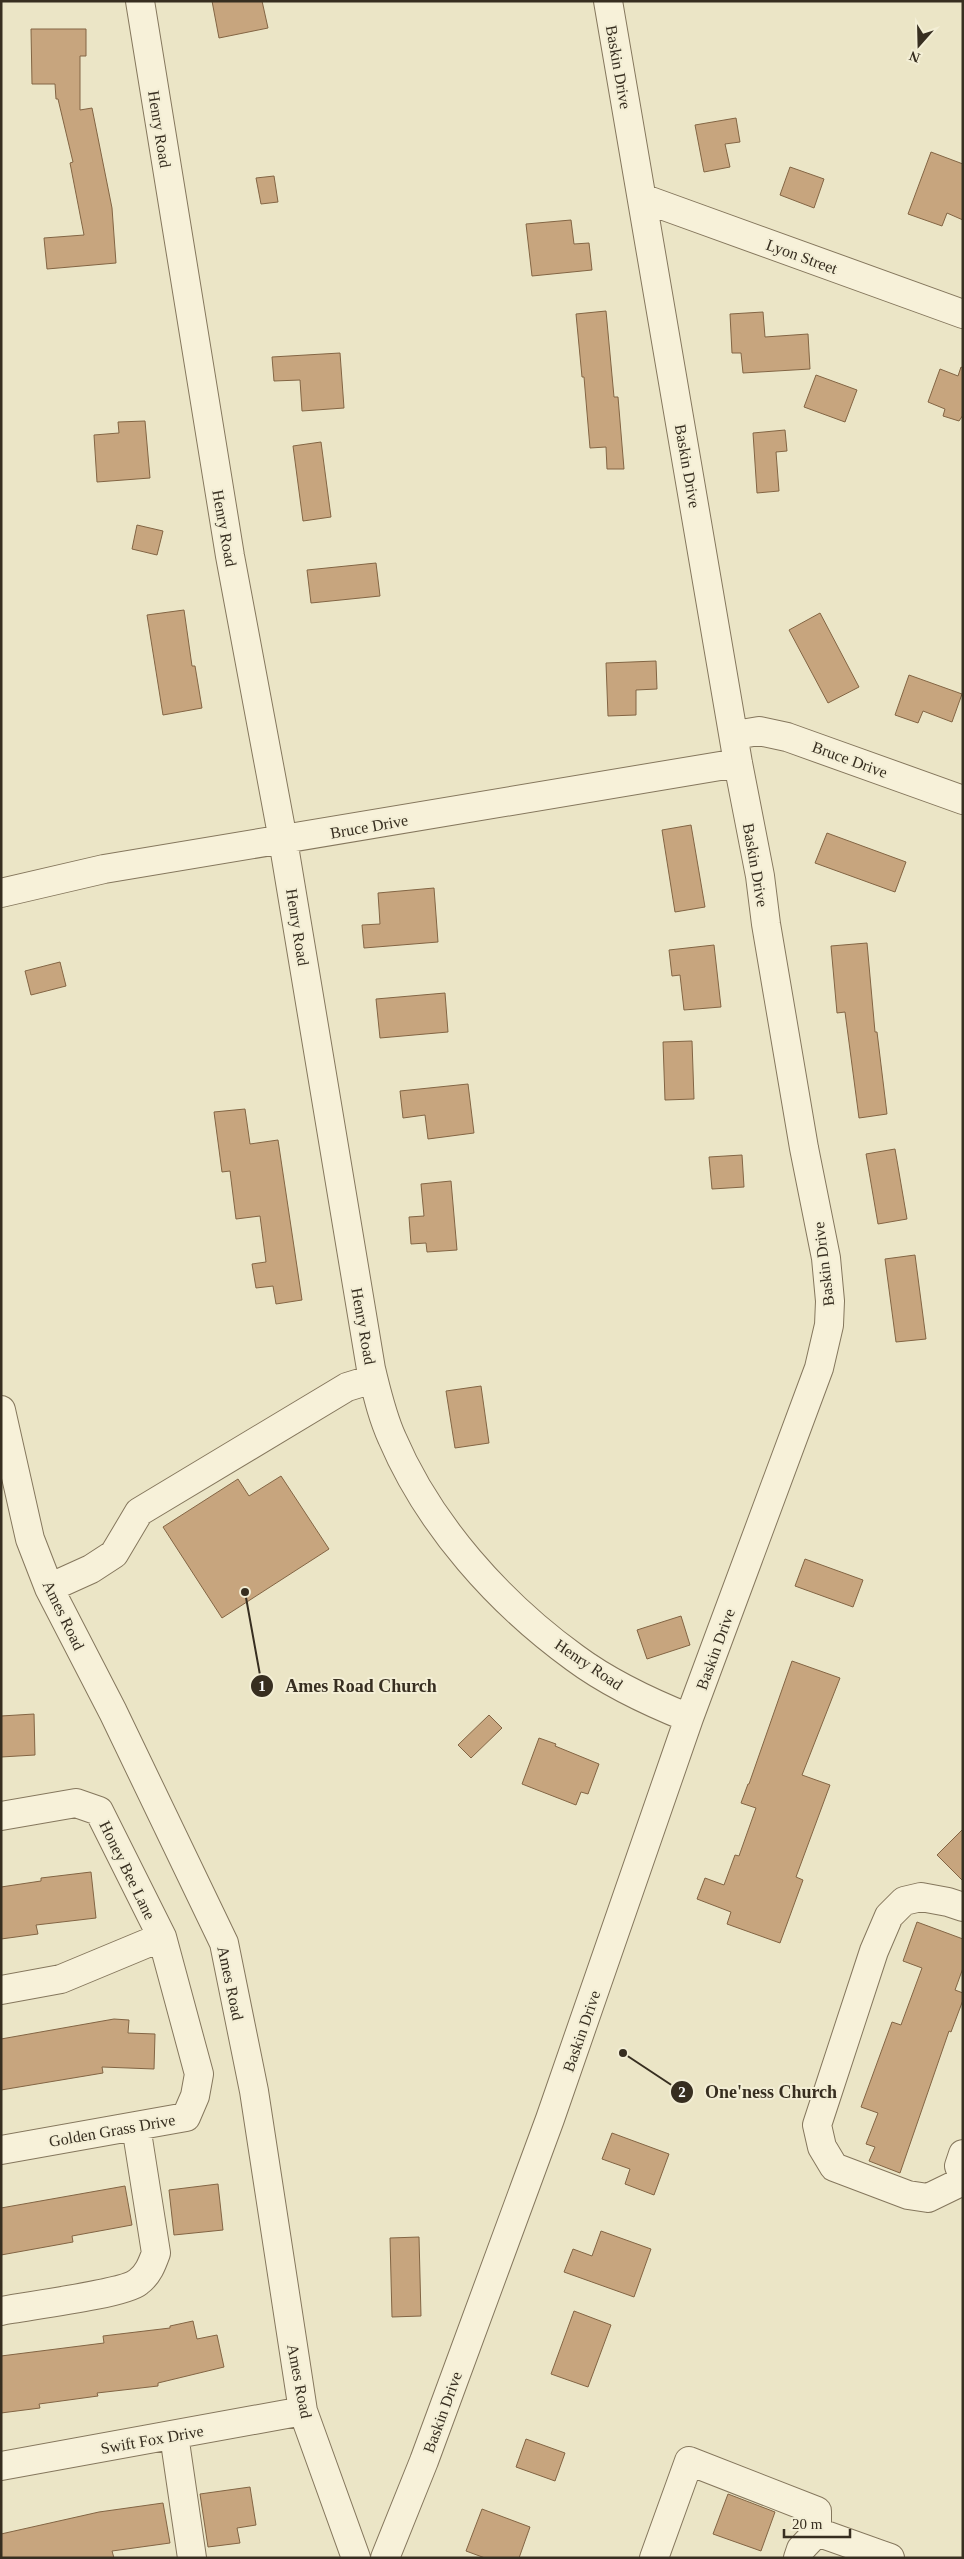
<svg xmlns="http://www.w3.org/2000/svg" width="964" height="2559" viewBox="0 0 964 2559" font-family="Georgia,serif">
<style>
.building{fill:#c7a57e;stroke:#836544}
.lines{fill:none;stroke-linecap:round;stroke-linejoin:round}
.minor-casing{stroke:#85775d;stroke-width:30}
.minor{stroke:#f7f1d9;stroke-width:28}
.labels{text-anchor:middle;stroke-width:4;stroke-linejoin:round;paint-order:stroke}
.street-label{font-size:16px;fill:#372e20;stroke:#f3eed5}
.leader{fill:none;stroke:#372e20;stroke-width:2}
.callout-dot{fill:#372e20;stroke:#f3eed5;stroke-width:2}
.mark-label{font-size:15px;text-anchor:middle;font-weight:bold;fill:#fff}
.callout-label{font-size:18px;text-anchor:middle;font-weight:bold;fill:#372e20;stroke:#f3eed5;stroke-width:4;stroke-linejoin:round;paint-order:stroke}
</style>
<rect width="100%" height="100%" fill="#ebe5c6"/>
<path class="building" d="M212 1H262L268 28 219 38Z
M31 29H86V56H80V110L92 108 112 208 116 263 47 269 44 238 84 235 70 163 73 162 58 99H56L55 84H32Z
M736 118 740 142 725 144 730 167 704 172 695 125Z
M931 152 963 164V220L947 213 942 226 908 214Z
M790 167 824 179 814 208 780 195Z
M274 176 278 202 261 204 256 178Z
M571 220 574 244 589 243 592 270 532 276 526 224Z
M606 311 614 397H618L624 469H607L606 447 590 448 584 377H582L576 314Z
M763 312 765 337 808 334 810 369 743 373 741 353H732L730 314Z
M340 353 344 408 302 411 300 380 274 381 272 357Z
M961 367 963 368V415L959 421 943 416 945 409 928 402 940 369 958 376Z
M816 375 857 390 845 422 804 407Z
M145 421 150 478 97 482 94 435 119 433 118 422Z
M785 430 787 451 776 452 779 491 757 493 753 433Z
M321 442 331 517 303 521 293 446Z
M137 525 163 531 157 555 132 549Z
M376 563 380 596 311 603 307 570Z
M184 610 192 666H195L202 708 163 715 147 615Z
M820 613 859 687 828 703 789 630Z
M656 661 657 689 636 690V715L608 716 606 663Z
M909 675 962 694 952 722 923 711 918 723 895 715Z
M691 825 705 907 675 912 662 830Z
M827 833 906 862 895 892 815 863Z
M434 888 438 942 364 948 362 925 380 924 378 893Z
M867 943 875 1032H877L887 1114 859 1118 845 1012 837 1013 831 946Z
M714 945 721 1007 684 1010 680 975 672 976 669 950Z
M60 962 66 986 31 995 25 971Z
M445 993 448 1032 380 1038 376 999Z
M692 1041 694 1099 665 1100 663 1042Z
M468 1084 474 1133 428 1139 425 1115 403 1118 400 1091Z
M245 1109 250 1144 278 1140 302 1300 276 1304 273 1286 256 1288 252 1264 266 1262 260 1216 236 1219 230 1171 222 1172 214 1112Z
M895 1149 907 1219 878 1224 866 1154Z
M742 1155 744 1187 712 1189 709 1157Z
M451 1181 457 1250 427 1252 426 1243 411 1244 409 1217 424 1216 421 1184Z
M915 1255 926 1339 896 1342 885 1259Z
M481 1386 489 1443 455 1448 446 1391Z
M281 1476 329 1549 222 1618 163 1527 238 1479 249 1496Z
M805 1559 863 1580 853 1607 795 1586Z
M681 1616 690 1645 647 1659 637 1630Z
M792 1661 840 1678 802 1775 830 1785 796 1877 803 1880 780 1943 727 1924 731 1912 697 1899 705 1878 724 1885 735 1855 739 1856 756 1808 741 1803 748 1784H749Z
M34 1714 35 1755 1 1757V1716Z
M489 1715 502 1728 471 1758 458 1745Z
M539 1738 556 1744 555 1746 599 1764 588 1794 581 1792 576 1805 522 1784Z
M963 1829V1881L937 1855Z
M91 1872 96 1918 36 1925 38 1934 1 1939V1887L41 1881V1878Z
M917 1922 963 1939V1968L955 1990 963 1993V2000L951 2032 949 2031 900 2173 869 2161 875 2147 866 2144 878 2113 861 2107 892 2022 901 2025 922 1968 903 1961Z
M114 2019 129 2020 128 2033 155 2034 154 2069 102 2067 103 2073 1 2090V2039Z
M612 2133 669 2154 654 2195 625 2184 630 2169 602 2159Z
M218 2184 223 2230 174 2235 169 2190Z
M125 2186 132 2225 72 2236 73 2242 1 2255V2208Z
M601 2231 651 2249 634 2297 564 2272 573 2249 592 2256Z
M419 2237 421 2316 392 2317 390 2238Z
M574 2311 611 2325 588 2387 551 2374Z
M193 2321 197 2339 217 2335 224 2367 158 2383V2386L97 2393 98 2396 39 2404 40 2408 1 2413V2356L104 2343 103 2336 170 2328V2326Z
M526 2439 565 2453 555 2481 516 2467Z
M250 2487 256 2525 237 2528 240 2543 208 2547 200 2494Z
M728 2494 775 2512 761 2551 713 2534Z
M163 2503 170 2543 112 2551 114 2558H1V2534L99 2512Z
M482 2509 530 2527 519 2558H485L466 2551Z"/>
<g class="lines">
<defs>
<path id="minor" d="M140 1 230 556 283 840 371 1369C377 1393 382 1416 392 1438 429 1525 499 1603 575 1658 610 1684 649 1702 689 1718
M642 198 963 314
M735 735 759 731 787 737 963 800
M1 893 104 869 738 763
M1 1410 30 1539 49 1588 113 1712 224 1943 254 2091 303 2411 356 2558
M49 1588 91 1569 114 1554 139 1512 347 1387 373 1379
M1 1816 76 1803 99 1811 162 1937 199 2074 195 2096 186 2117 1 2150
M963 1907 948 1902 921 1897 904 1901 889 1916 874 1951 817 2125 822 2147 834 2167 908 2195 928 2198 963 2181
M1 1990 61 1979 162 1937
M963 2154 959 2166 963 2177
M1 2311C26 2306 124 2294 138 2282 148 2275 152 2264 156 2253L136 2126
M174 2435 192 2558
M1 2466 303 2411
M817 2532 890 2558
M385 2558 424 2461 550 2119 689 1718 819 1368 829 1325 830 1301 826 1258 804 1148 766 924 760 876 738 763 608 1
M654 2558 689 2461 817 2511V2532
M798 2558 801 2549 817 2532"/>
</defs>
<use href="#minor" class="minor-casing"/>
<use href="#minor" class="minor"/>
</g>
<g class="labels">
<g class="street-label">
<text transform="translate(619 67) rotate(80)" y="6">Baskin Drive</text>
<text transform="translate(160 129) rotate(81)" y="6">Henry Road</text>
<text transform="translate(802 256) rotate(20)" y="6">Lyon Street</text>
<text transform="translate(688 466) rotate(80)" y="6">Baskin Drive</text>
<text transform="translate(225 528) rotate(80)" y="6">Henry Road</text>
<text transform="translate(850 759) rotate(20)" y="6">Bruce Drive</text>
<text transform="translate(369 826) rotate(-10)" y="6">Bruce Drive</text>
<text transform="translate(756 865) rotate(80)" y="6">Baskin Drive</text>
<text transform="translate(298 927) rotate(81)" y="6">Henry Road</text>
<text transform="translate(823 1264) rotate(-97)" y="6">Baskin Drive</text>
<text transform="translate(364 1326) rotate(80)" y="6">Henry Road</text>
<text transform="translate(64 1615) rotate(64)" y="6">Ames Road</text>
<text transform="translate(715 1649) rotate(-70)" y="6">Baskin Drive</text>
<text transform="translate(589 1664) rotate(34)" y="6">Henry Road</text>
<text transform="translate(128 1870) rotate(64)" y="6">Honey Bee Lane</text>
<text transform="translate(231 1983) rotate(78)" y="6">Ames Road</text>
<text transform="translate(581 2031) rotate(-71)" y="6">Baskin Drive</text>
<text transform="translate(112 2130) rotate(-10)" y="6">Golden Grass Drive</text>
<text transform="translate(300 2381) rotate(79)" y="6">Ames Road</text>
<text transform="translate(442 2412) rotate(-70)" y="6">Baskin Drive</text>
<text transform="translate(152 2439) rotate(-10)" y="6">Swift Fox Drive</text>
</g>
</g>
<path class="leader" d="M245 1592L262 1686M623 2053L682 2092"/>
<g class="callout-dot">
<circle cx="245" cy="1592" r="5"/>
<circle cx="623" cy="2053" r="5"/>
<circle cx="262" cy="1686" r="12"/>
<circle cx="682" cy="2092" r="12"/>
</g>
<g class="mark-label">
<text x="262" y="1691">1</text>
<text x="682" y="2097">2</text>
</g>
<g class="callout-label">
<text x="361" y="1692">Ames Road Church</text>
<text x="771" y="2098">One'ness Church</text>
</g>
<rect width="964" height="2559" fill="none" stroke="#372e20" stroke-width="5"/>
<g transform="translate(919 45) rotate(200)" stroke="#f3eed5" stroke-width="4" paint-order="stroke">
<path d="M0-4L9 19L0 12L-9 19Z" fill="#372e20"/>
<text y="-8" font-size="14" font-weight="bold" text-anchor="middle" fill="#372e20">N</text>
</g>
<path d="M784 2529v8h66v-8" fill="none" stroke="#372e20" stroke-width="2.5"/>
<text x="792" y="2529" font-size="15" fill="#372e20" stroke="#f3eed5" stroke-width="4" paint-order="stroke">20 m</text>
</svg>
